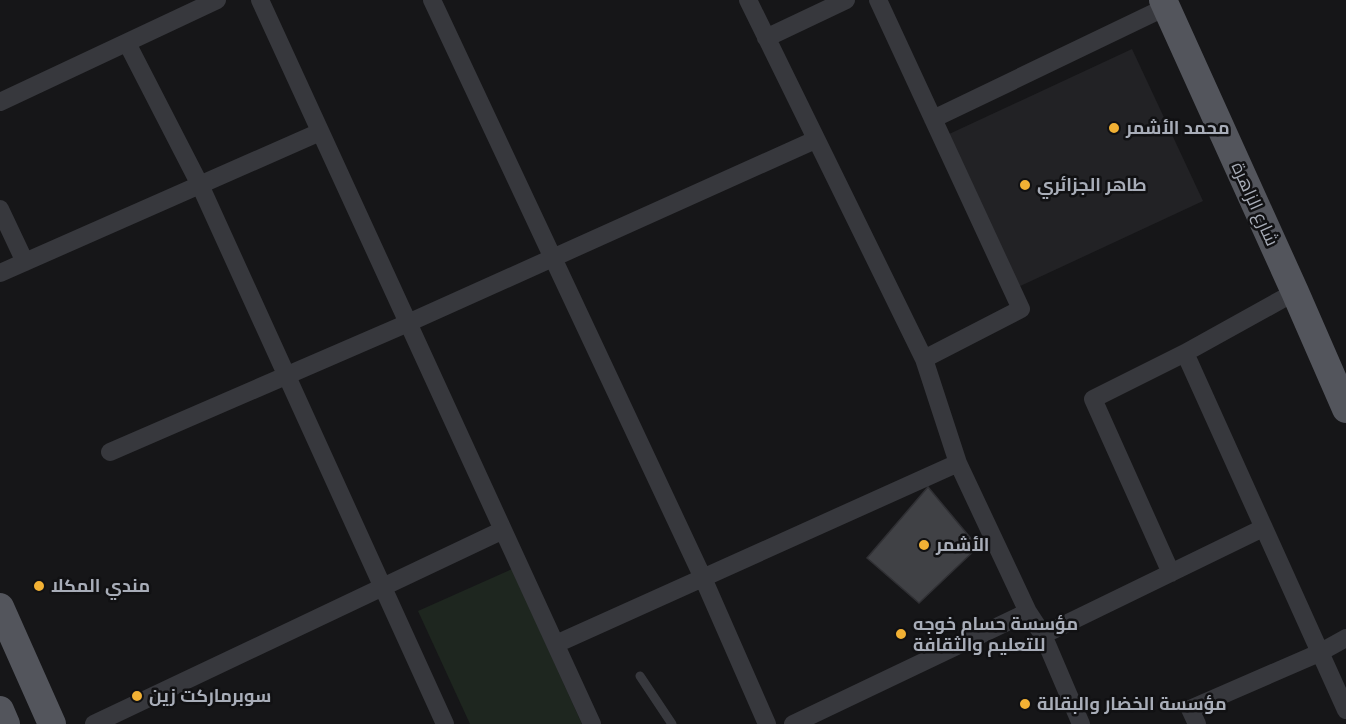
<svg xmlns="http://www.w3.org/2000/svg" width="1346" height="724" viewBox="0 0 1346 724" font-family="Roboto,Cairo,sans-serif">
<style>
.built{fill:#222225}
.green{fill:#1e261f}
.building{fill:#404145;stroke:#303034;stroke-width:1.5}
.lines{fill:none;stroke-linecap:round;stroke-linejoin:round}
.lane{stroke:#37383d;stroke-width:9}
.street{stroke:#37383d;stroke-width:18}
.primary{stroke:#53555c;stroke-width:28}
.poi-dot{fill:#f2b134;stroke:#111113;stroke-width:2}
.labels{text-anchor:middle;stroke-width:5;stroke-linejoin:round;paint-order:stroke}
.poi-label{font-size:18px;font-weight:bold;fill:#a8adb8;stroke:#111113;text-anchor:start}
.street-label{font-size:18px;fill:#a8adb8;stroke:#111113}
</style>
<rect width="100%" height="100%" fill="#161618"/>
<path class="built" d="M1132 49 1203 201 1016 288 947 135Z"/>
<path class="green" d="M512 569 582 724H470L418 611Z"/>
<path class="building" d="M928 487 978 547 919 603 867 558Z"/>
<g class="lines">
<path class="lane" d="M640 676 672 724"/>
<path class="street" d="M260 0 592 724
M432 0 703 578 767 724
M748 0 924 359 958 463 1028 612 1043 635 1081 724
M878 0 1021 309 924 359
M766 38 846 0
M127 43 200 185 445 724
M0 102 217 0
M933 119 1166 7
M0 209 25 262
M0 273 320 132
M1185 353 1346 710
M110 452 408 323 815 140
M1171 573 1093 399 1185 353 1295 292
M1043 635 1263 528
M556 644 958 463
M94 724 503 530
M793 724 1028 612
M1197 724 1190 709 1319 653 1346 638"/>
<path class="primary" d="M1163 0 1295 292 1346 409
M0 607 52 724
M0 710 6 724"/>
</g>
<g class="poi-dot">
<circle cx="1114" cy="128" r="6"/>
<circle cx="1025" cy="185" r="6"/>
<circle cx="924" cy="545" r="6"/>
<circle cx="39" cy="586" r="6"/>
<circle cx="901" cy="634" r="6"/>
<circle cx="137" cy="696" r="6"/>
<circle cx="1025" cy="704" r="6"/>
</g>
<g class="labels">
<g class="poi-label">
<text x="1126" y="134">محمد الأشمر</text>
<text x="1037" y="191">طاهر الجزائري</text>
<text x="936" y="551">الأشمر</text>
<text x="51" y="592">مندي المكلا</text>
<text x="913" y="630">مؤسسة حسام خوجه<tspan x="913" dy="21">للتعليم والثقافة</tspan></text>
<text x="149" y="702">سوبرماركت زين</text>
<text x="1037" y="710">مؤسسة الخضار والبقالة</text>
</g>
<g class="street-label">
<text transform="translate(1255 204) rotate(66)" y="6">شارع الزاهرة</text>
</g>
</g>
</svg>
